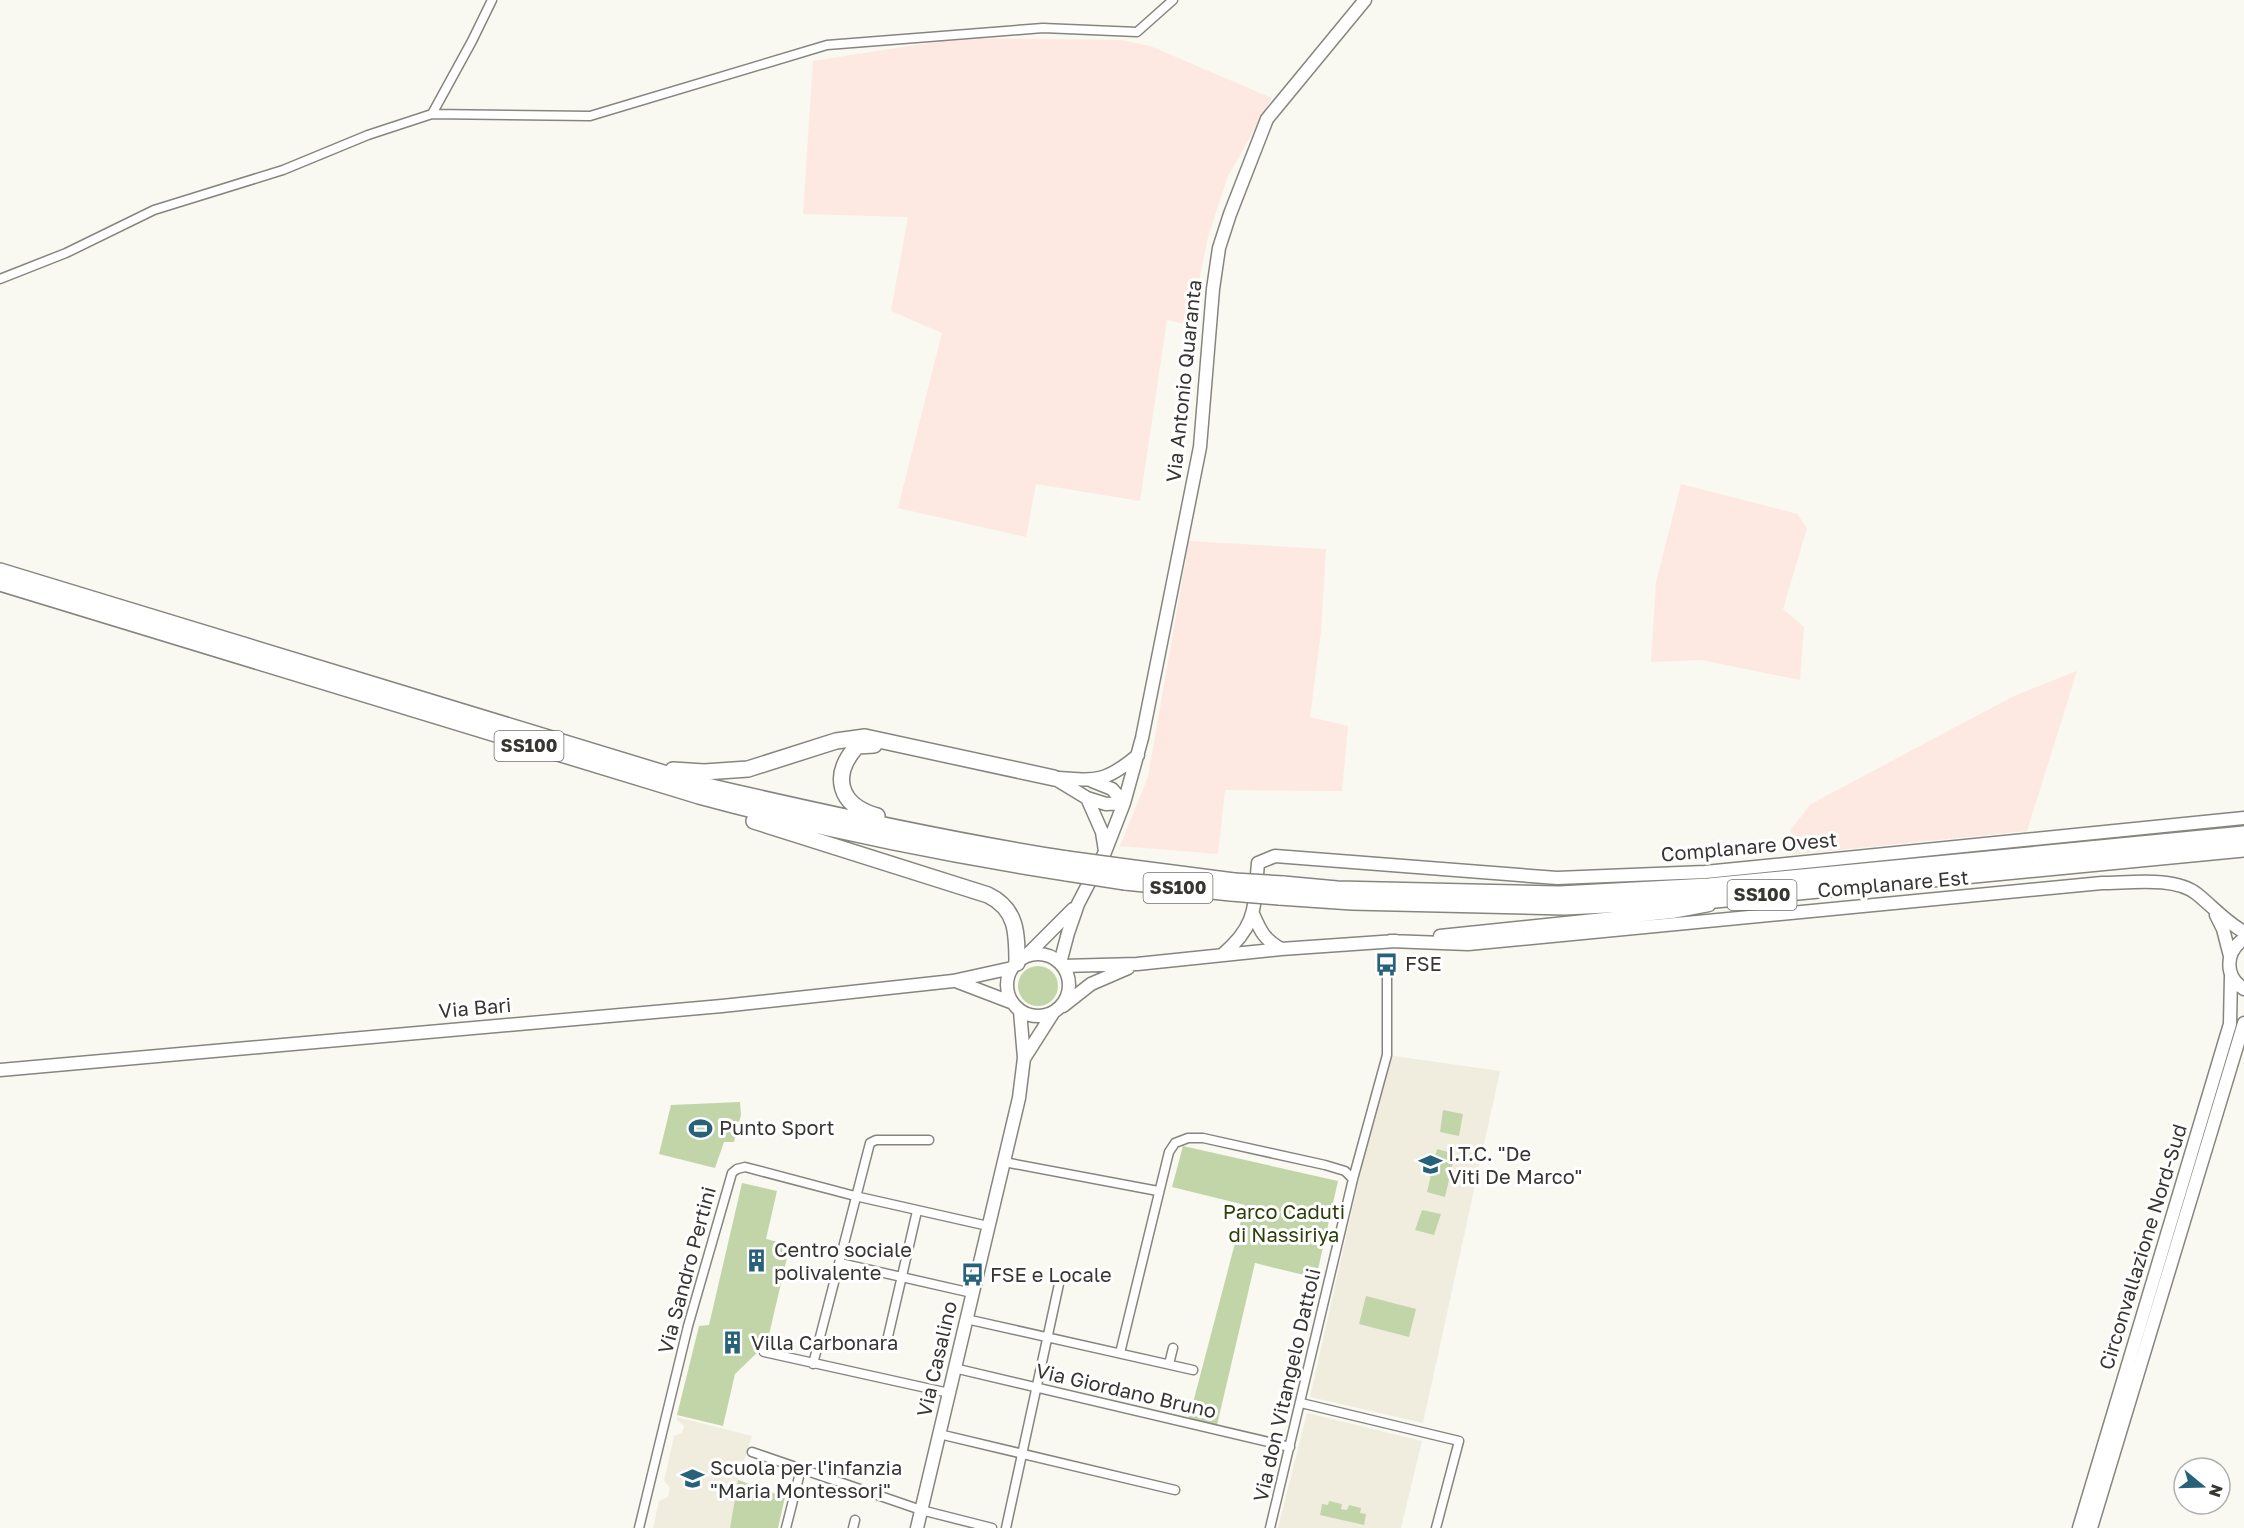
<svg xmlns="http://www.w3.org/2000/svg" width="2244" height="1528" viewBox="0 0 2244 1528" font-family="'Golos Text',sans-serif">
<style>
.industrial{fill:#fde9e2}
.built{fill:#f0eddf}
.green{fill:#c2d5a9}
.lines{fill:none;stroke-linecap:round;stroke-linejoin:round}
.street-casing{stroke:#86857f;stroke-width:11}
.secondary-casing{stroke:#86857f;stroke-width:15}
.highway-casing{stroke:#86857f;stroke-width:18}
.street{stroke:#fff;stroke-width:8}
.secondary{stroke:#fff;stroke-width:12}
.highway{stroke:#fff;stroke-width:15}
.highway-bridge-casing{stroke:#86857f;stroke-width:18;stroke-linecap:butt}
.highway-bridge{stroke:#fff;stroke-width:15}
.labels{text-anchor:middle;stroke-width:6;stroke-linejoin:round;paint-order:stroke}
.shield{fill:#fff;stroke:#737270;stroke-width:1.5}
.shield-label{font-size:18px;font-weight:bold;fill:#373633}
.street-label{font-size:20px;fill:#373633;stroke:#fff}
.poi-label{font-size:20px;fill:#373633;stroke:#fff;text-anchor:start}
.park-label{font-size:20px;fill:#2d3f09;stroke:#fff}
</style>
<rect width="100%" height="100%" fill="#f9f8f1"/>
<path class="industrial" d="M961 38 1122 40 1150 46 1272 98 1228 176 1208 237 1190 325 1167 320 1140 501 1036 484 1026 537 898 508 942 333 891 311 908 217 803 214 813 61Z
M1681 484 1797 514 1807 528 1783 609 1804 627 1800 680 1701 660 1651 662 1656 582Z
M1189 541 1326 549 1321 631 1310 717 1348 726 1342 791 1225 790 1218 854 1120 846 1148 777Z
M2077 671 2027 831 1788 855 1791 829 1811 804 2014 696Z"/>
<path class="built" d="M1387 1055 1500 1071 1423 1423 1310 1397Z
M1307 1413 1422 1441 1401 1528H1278Z
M677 1417 752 1436 738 1480 730 1528H653L659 1501 668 1497 670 1488 664 1481 674 1436 682 1433 684 1426 677 1420Z"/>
<path class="green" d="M1018 986a20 20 0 1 1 40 0a20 20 0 1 1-40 0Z
M740 1102 741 1115 734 1142H724L715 1168 659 1154 671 1105Z
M1443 1110 1463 1114 1459 1136 1440 1132Z
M1183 1146 1338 1181 1316 1278 1255 1263 1217 1425 1189 1418 1245 1205 1172 1187Z
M1437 1149 1455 1154 1445 1197 1427 1192Z
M742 1183 777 1191 766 1239 790 1245 767 1343 735 1374 723 1426 677 1415 699 1326 709 1325Z
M1422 1210 1441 1214 1434 1235 1415 1230Z
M1366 1296 1416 1309 1409 1337 1359 1324Z
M738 1480 785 1497 778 1528H730Z
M1329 1501 1342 1504 1341 1509 1347 1510 1349 1505 1361 1508 1360 1513 1366 1514 1364 1525 1320 1515 1322 1504 1328 1505Z"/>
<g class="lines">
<defs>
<path id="street" d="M432 114 472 41 492 0
M0 279 66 253 154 210 283 170 368 135 432 114 590 116 827 45 1043 28 1137 32 1173 0
M1004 1162 1158 1191
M840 1263 972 1293
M966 1319 1193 1370
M886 1345 917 1211
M764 1352 949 1393
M1120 1353 1169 1152 1175 1143 1188 1138H1203L1325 1165 1345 1171 1353 1179
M813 1364 870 1143 876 1140H929
M1169 1364 1173 1348
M954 1368 1290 1447
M1301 1403 1459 1441 1436 1528
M939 1434 1175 1490
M752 1452 921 1510 992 1528
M639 1528 688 1326 732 1173 737 1169 745 1167 855 1196 988 1226
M786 1528 801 1469
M853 1528 855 1520
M1006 1528 1059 1284
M1270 1528 1353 1179 1387 1055V969"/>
<path id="secondary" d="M1054 778 1087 798 1102 832 1105 851
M1057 778C1097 781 1106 782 1138 755
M1092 781 1112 789 1124 803
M1087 798 1106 804 1124 803
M1253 914C1261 932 1264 939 1281 949
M2216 915 2223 929 2230 956
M1440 936 1672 912 1709 905
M2244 939C2225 952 2224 976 2244 989
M1390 941 1468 944 2102 883C2129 883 2175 876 2197 894 2213 907 2226 922 2244 932
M1007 985a31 31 0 1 1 62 0a31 31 0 1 1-62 0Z
M1222 955C1258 925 1254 906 1258 863L1275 856 1557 878 1705 872 2244 818
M1026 956 1073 909
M1060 963 1068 933 1078 904 1105 852 1124 803 1142 738 1200 447 1213 289 1219 248 1230 214 1267 119 1365 0
M1063 966 1137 964 1281 949 1396 941
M958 982 1013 1003
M1063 1006 1091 984 1128 968
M1025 1057 1053 1013
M0 1070 722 1006 953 981 1012 968
M917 1528 1019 1098 1024 1058 1020 1011
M2079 1528 2230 1024 2231 976
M2091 1528 2244 1023"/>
<path id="highway" d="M0 571 703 785C823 813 945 840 1067 859
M0 583 699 796C821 829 943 854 1067 873
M874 745 857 746C831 775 838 805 877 816
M673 770 704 772 748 769 836 741 865 737 1054 778
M754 821 988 895C1017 909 1017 933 1017 963
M1126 867 1234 881
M1125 882 1231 893
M1283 884 1337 889 1560 894 1709 886 2244 834
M1279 897 1352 902 1564 907 1715 900 2244 849"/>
</defs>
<use href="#street" class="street-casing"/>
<use href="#secondary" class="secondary-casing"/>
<use href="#highway" class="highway-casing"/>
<use href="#street" class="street"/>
<use href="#secondary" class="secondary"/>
<use href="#highway" class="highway"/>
<defs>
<path id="highway-bridge" d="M1067 859 1126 867
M1067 873 1125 882
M1234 881 1283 884
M1231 893 1279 897"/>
</defs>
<use href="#highway-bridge" class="highway-bridge-casing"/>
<use href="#highway-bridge" class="highway-bridge"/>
</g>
<defs>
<symbol id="bus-bare" viewBox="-9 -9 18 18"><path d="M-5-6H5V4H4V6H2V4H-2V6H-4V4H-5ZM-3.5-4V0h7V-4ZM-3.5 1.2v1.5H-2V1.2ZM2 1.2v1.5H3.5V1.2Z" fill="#27627a" stroke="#fff" stroke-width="2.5" paint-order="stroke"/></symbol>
<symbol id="stadium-bare" viewBox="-9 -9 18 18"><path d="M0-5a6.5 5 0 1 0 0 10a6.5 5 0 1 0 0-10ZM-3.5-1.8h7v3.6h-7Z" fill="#27627a" stroke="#fff" stroke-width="2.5" paint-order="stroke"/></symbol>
<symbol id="university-bare" viewBox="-9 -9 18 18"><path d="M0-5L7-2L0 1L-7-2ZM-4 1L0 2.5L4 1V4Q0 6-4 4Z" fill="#27627a" stroke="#fff" stroke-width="2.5" paint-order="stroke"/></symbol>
<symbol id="building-bare" viewBox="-9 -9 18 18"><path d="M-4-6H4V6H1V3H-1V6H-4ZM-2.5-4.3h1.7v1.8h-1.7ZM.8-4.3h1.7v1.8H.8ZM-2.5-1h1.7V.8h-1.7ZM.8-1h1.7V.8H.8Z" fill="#27627a" stroke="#fff" stroke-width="2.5" paint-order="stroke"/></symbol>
<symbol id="school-bare" viewBox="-9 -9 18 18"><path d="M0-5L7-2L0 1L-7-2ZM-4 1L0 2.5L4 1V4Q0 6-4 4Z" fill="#27627a" stroke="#fff" stroke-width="2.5" paint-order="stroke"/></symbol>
</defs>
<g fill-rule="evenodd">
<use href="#bus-bare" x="1370" y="948" width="33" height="33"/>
<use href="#stadium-bare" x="684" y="1112" width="33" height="33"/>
<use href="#university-bare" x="1414" y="1148" width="33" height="33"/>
<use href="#building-bare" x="740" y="1244" width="33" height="33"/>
<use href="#bus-bare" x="956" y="1258" width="33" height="33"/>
<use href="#building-bare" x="716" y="1326" width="33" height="33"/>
<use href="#school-bare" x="676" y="1462" width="33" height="33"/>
</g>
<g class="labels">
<g class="shield">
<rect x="494.5" y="731" width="69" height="30" rx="4.5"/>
<rect x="1143.5" y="873" width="69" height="30" rx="4.5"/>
<rect x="1727.5" y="880" width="69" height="30" rx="4.5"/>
</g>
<g class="shield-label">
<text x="529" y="752">SS100</text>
<text x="1178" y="894">SS100</text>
<text x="1762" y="901">SS100</text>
</g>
<g class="street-label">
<text transform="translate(1184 381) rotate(-84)" y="7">Via Antonio Quaranta</text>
<text transform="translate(1749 847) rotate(-5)" y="7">Complanare Ovest</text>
<text transform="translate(1893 884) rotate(-5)" y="7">Complanare Est</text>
<text transform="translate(475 1008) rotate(-5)" y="7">Via Bari</text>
<text transform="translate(2143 1247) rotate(-73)" y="7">Circonvallazione Nord-Sud</text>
<text transform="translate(687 1270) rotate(-75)" y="7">Via Sandro Pertini</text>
<text transform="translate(937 1359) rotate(-77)" y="7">Via Casalino</text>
<text transform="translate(1287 1385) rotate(-77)" y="7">Via don Vitangelo Dattoli</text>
<text transform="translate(1126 1391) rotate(13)" y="7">Via Giordano Bruno</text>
</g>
<g class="poi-label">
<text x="1405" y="971">FSE</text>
<text x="719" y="1135">Punto Sport</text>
<text x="1448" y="1161">I.T.C. "De<tspan x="1448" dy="23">Viti De Marco"</tspan></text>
<text x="774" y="1257">Centro sociale<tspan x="774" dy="23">polivalente</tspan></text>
<text x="990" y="1282">FSE e Locale</text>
<text x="751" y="1350">Villa Carbonara</text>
<text x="710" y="1475">Scuola per l'infanzia<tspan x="710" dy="23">"Maria Montessori"</tspan></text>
</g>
<g class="park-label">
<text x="1284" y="1219">Parco Caduti<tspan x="1284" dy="23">di Nassiriya</tspan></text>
</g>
</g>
<g transform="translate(2202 1486) rotate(109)"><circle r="28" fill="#ffffff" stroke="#afafad" stroke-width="1.5"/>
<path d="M0-4.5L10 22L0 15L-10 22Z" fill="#27627a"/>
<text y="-9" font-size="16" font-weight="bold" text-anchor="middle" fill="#373633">N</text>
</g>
</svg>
